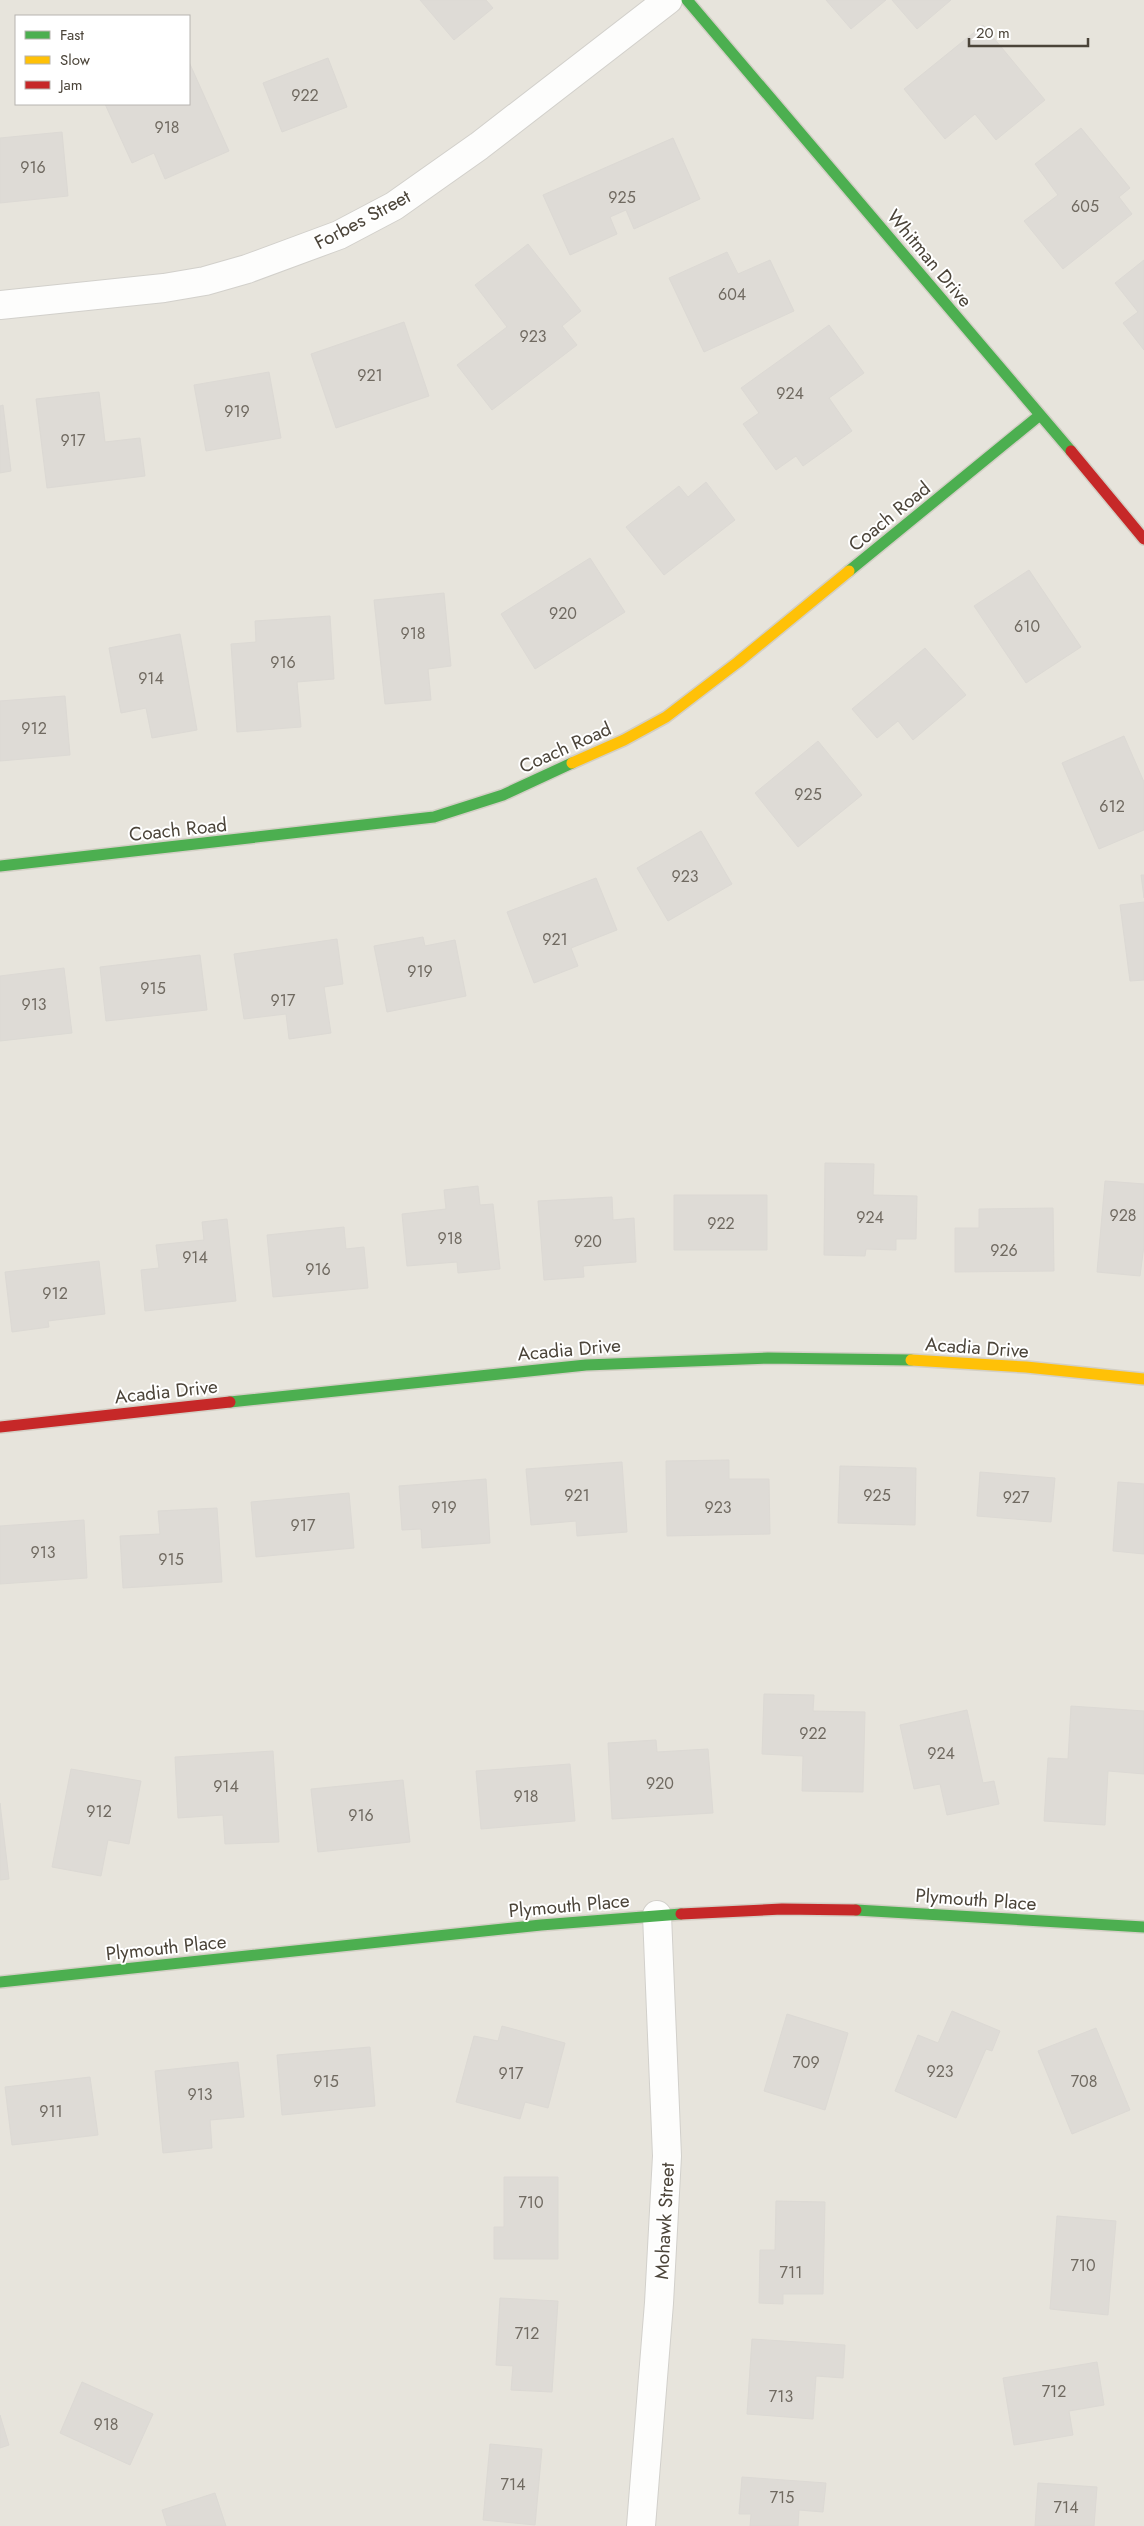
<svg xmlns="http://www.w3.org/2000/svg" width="1144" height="2526" viewBox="0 0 1144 2526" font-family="Jost,sans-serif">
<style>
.residential{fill:#e7e4dc;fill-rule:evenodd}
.building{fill:#dedbd6;stroke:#dcd9d4}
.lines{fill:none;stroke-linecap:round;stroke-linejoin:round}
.street-casing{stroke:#d2d0cb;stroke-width:30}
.fast-casing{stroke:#d3cfc5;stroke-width:14}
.slow-casing{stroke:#d3cfc5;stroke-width:14}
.jam-casing{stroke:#d3cfc5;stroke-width:14}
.street{stroke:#fdfdfc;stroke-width:28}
.fast{stroke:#4caf50;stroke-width:11}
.slow{stroke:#ffc107;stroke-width:11}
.jam{stroke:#c62828;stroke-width:11}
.labels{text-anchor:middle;stroke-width:4;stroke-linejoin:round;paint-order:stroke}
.number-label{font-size:16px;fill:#706a61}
.street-label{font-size:19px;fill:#4b4439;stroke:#fff}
</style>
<rect width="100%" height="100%" fill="#f4f2ee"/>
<path class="residential" d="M0 0H1144V2526H0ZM16 16H189V104H16Z"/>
<path class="building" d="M420 0H486L493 8 454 40Z
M826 0H886L851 29Z
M892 0H951L917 29Z
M983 25 1045 100 996 140 975 114 945 139 904 89Z
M328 58 347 107 282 132 263 83Z
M189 62 229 151 165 179 154 153 132 163 105 104H189Z
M1081 128 1130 188 1119 197 1132 214 1063 269 1024 221 1058 195 1035 164Z
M62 132 68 196 0 203V138Z
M673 138 700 199 634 229 626 210 610 217 617 234 570 255 543 195Z
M528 244 581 311 562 326 577 345 492 410 457 365 507 327 475 285Z
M727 252 738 274 770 260 794 311 704 352 669 278Z
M1144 260V350L1123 323 1138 312 1115 283Z
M404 322 429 396 336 428 311 354Z
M829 325 864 373 829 398 852 431 803 466 796 456 776 470 743 424 759 413 741 388Z
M269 372 281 438 206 451 194 385Z
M99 392 105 442 140 438 145 476 47 488 36 399Z
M3 405 11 471 0 473V406Z
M706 482 735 520 664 575 626 527 679 486 688 497Z
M590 558 625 612 535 669 501 614Z
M1029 570 1081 647 1026 683 974 606Z
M444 593 451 666 428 669 431 700 385 704 374 600Z
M330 616 334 679 297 682 301 727 237 732 231 644 256 642 255 621Z
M180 634 197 730 152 738 146 708 121 713 109 648Z
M925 648 966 695 913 740 898 721 877 738 852 709Z
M65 696 70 755 0 761V701Z
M1124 736 1144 782V830L1099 849 1062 763Z
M818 741 862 795 798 847 755 793Z
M701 831 732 884 668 921 637 868Z
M1141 875H1144V898Z
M596 878 617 930 571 948 578 966 534 983 507 912Z
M1144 902V980L1130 981 1120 905Z
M423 937 425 946 455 940 466 996 387 1012 374 946Z
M337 939 343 984 324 987 331 1033 289 1039 286 1014 244 1019 234 954Z
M200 955 207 1010 106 1021 100 967Z
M64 968 72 1033 0 1041V976Z
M825 1163 874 1164 873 1195 917 1196 916 1239H896V1250L866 1249 865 1256 824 1255Z
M1105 1181 1144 1184V1246L1140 1276 1097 1272Z
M478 1186 480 1205 493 1204 500 1269 458 1273 457 1262 407 1266 402 1214 446 1209 444 1190Z
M674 1195H767V1250H674Z
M612 1197 613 1220 634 1218 636 1262 583 1266 584 1277 544 1280 538 1201Z
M1053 1208 1054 1271 955 1272V1228H979V1209Z
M227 1219 236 1301 145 1311 141 1270 159 1268 156 1245 204 1240 202 1222Z
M344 1227 346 1249 364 1247 368 1288 273 1297 267 1235Z
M99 1261 105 1314 48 1321 49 1327 12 1332 5 1272Z
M729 1460V1479H769L770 1534 667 1536 666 1461Z
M622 1462 627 1532 577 1536 576 1521 531 1525 526 1469Z
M840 1466 916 1468 915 1525 838 1523Z
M980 1472 1055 1478 1051 1522 977 1516Z
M486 1479 490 1543 422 1548 421 1529 402 1530 399 1486Z
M1118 1482 1144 1484V1554L1113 1551Z
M349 1493 354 1548 256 1557 251 1502Z
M217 1508 222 1582 123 1588 120 1536 160 1534 158 1511Z
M84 1520 87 1578 0 1584V1526Z
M764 1694 814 1695 813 1711 865 1712 863 1792 802 1791 803 1756 762 1754Z
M1071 1706 1144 1711V1774L1108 1771 1105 1825 1044 1821 1048 1758 1068 1759Z
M967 1710 983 1783 994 1781 999 1804 947 1815 940 1784 914 1789 900 1725Z
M656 1740 657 1752 708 1749 713 1813 612 1819 608 1743Z
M273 1751 279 1842 225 1844 223 1815 178 1818 175 1757Z
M570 1764 575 1821 481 1829 476 1771Z
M71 1769 141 1781 129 1844 108 1840 101 1876 52 1867Z
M403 1780 410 1842 318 1852 311 1789Z
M0 1803 9 1879 0 1880Z
M952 2011 1000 2031 992 2051 986 2049 956 2118 895 2091 918 2035 938 2043Z
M787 2014 848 2033 825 2110 764 2091Z
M502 2026 565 2043 548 2108 525 2102 520 2119 456 2102 474 2036 498 2041Z
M1096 2028 1130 2110 1072 2134 1038 2051Z
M370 2047 375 2106 282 2115 277 2055Z
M238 2062 244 2117 210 2120 212 2148 163 2153 155 2071Z
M90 2077 98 2135 12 2145 5 2087Z
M504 2177H558V2259H494V2227H504Z
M776 2201 825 2202 823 2294H783V2304L759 2303 760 2250H775Z
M1057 2216 1116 2221 1108 2315 1050 2309Z
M500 2298 558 2301 552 2392 511 2390 513 2366 496 2365Z
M752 2339 845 2345 843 2378 816 2376 813 2419 747 2414Z
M1097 2362 1104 2405 1069 2411 1073 2435 1014 2445 1003 2378Z
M82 2382 153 2414 130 2465 60 2433Z
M0 2415 9 2445 0 2448Z
M490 2444 542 2449 535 2525 483 2520Z
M742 2477 826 2483 823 2512 799 2510 798 2526H750L751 2514H739Z
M1038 2483 1097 2487 1094 2526H1035Z
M215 2493 226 2526H167L162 2510Z"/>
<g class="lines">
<defs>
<path id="street" d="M0 305 164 288 205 281 247 269 339 235 394 206 479 146 668 0
M641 2526 659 2303 667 2156 657 1915"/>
<path id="fast" d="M687 0 1071 451
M849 571 1040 415
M0 866 434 817 503 795 572 763
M230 1402 586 1365 768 1358 911 1360
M856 1910 1144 1927
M0 1982 541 1925 681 1914"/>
<path id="slow" d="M572 763 624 740 666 717 738 662 849 571
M911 1360 1026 1367 1144 1379"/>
<path id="jam" d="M1071 451 1144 539
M0 1427 230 1402
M681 1914 782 1909 856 1910"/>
</defs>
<use href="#street" class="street-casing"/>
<use href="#fast" class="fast-casing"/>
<use href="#slow" class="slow-casing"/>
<use href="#jam" class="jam-casing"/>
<use href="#street" class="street"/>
<use href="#fast" class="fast"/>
<use href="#slow" class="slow"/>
<use href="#jam" class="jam"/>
</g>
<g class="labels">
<g class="number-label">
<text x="305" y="101">922</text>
<text x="167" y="133">918</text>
<text x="33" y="173">916</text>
<text x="622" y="203">925</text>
<text x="1085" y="212">605</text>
<text x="732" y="300">604</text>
<text x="533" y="342">923</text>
<text x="370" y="381">921</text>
<text x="790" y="399">924</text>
<text x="237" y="417">919</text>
<text x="73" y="446">917</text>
<text x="563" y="619">920</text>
<text x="1027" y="632">610</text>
<text x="413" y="639">918</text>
<text x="283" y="668">916</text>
<text x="151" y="684">914</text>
<text x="34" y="734">912</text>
<text x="808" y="800">925</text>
<text x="1112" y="812">612</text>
<text x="685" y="882">923</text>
<text x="555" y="945">921</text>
<text x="420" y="977">919</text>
<text x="153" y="994">915</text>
<text x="283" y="1006">917</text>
<text x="34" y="1010">913</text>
<text x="1123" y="1221">928</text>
<text x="870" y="1223">924</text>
<text x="721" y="1229">922</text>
<text x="450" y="1244">918</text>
<text x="588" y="1247">920</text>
<text x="1004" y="1256">926</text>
<text x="195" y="1263">914</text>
<text x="318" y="1275">916</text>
<text x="55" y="1299">912</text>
<text x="577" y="1501">921</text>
<text x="877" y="1501">925</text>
<text x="1016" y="1503">927</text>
<text x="444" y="1513">919</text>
<text x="718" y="1513">923</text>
<text x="303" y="1531">917</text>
<text x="43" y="1558">913</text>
<text x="171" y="1565">915</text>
<text x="813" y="1739">922</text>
<text x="941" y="1759">924</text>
<text x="660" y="1789">920</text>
<text x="226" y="1792">914</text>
<text x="526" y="1802">918</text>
<text x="99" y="1817">912</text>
<text x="361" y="1821">916</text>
<text x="806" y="2068">709</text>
<text x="940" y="2077">923</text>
<text x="511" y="2079">917</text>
<text x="326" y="2087">915</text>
<text x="1084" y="2087">708</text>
<text x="200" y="2100">913</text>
<text x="51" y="2117">911</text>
<text x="531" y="2208">710</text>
<text x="1083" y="2271">710</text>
<text x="791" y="2278">711</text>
<text x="527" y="2339">712</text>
<text x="1054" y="2397">712</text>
<text x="781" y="2402">713</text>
<text x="106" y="2430">918</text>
<text x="513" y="2490">714</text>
<text x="782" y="2503">715</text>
<text x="1066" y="2513">714</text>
</g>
<g class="street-label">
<text transform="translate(362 219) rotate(-28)" y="7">Forbes Street</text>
<text transform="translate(930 258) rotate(50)" y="7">Whitman Drive</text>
<text transform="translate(889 516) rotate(-39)" y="7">Coach Road</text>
<text transform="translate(565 747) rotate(-24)" y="7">Coach Road</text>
<text transform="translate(178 829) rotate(-6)" y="7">Coach Road</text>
<text transform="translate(977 1347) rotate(4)" y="7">Acadia Drive</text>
<text transform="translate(569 1349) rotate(-5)" y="7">Acadia Drive</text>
<text transform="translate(166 1391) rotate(-6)" y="7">Acadia Drive</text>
<text transform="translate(976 1899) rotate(4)" y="7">Plymouth Place</text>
<text transform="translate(569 1905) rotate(-5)" y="7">Plymouth Place</text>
<text transform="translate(166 1947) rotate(-6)" y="7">Plymouth Place</text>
<text transform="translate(664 2221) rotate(-87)" y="7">Mohawk Street</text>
</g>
</g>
<rect x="15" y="15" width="175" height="90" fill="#ffffff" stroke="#b7b4b0"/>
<rect x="25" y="31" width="25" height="8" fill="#4caf50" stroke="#b7b4b0"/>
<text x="60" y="40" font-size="15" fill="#4b4439">Fast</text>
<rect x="25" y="56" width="25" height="8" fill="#ffc107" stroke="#b7b4b0"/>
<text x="60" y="65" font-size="15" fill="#4b4439">Slow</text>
<rect x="25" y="81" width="25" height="8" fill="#c62828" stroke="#b7b4b0"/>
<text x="60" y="90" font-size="15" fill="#4b4439">Jam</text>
<path d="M969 38v8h119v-8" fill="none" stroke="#4b4439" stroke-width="2.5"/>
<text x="976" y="38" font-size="15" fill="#4b4439" stroke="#ffffff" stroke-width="4" paint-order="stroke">20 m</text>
</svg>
